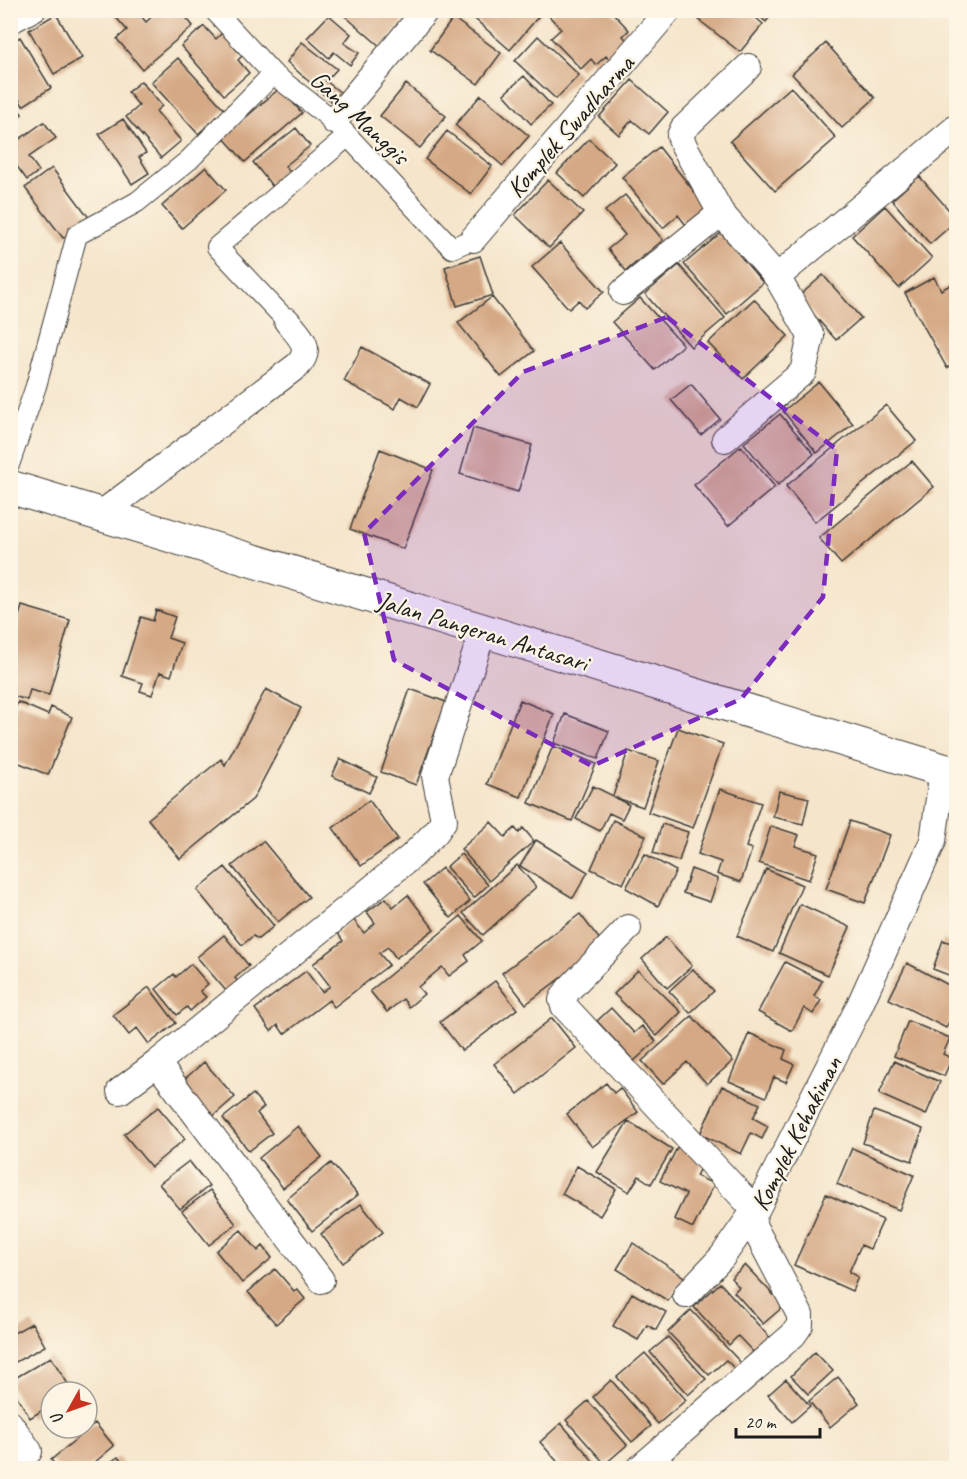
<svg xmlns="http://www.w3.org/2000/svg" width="967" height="1479" viewBox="0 0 967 1479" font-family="Caveat,sans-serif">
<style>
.building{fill:#d5a985}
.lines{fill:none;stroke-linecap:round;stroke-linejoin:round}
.pedestrian-casing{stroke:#3d3a36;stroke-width:22}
.minor-casing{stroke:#3d3a36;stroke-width:28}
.primary-casing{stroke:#3d3a36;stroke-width:35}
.pedestrian{stroke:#fff;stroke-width:20}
.minor{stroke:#fff;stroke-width:26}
.primary{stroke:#fff;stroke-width:33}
.marked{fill:#7b2cbf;fill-opacity:0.2;stroke:#7b2cbf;stroke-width:4.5;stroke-dasharray:12 8;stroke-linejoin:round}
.labels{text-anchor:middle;stroke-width:4.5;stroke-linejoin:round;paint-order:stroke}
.street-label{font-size:26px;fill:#1c1c1c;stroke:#fcf5e5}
</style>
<rect width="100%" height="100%" fill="#fcf5e5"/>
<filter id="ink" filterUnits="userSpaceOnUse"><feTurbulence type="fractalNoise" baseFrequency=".0167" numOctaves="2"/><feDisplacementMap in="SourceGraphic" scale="12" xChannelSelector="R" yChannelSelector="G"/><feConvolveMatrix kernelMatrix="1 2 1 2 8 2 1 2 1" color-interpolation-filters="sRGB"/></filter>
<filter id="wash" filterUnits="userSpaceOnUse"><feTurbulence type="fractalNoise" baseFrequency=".008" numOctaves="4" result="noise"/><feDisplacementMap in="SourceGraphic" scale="24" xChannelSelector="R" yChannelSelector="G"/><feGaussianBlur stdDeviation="1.35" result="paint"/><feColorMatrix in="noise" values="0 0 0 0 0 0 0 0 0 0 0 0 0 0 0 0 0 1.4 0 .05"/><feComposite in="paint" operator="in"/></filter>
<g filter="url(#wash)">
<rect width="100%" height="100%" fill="#f5e5cb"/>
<g id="blocks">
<path class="building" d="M118 10H136L146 22 159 10H180L193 26 142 69 117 39 127 30 113 14Z
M338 10H394L404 20 382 48Z
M468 10H544L510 50 467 12Z
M555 10H610L629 30 623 36 634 48 615 66 606 56 596 65 591 59 581 69 551 38 561 29 549 16Z
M708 10H747L763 24 740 52 699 20Z
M753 10H775L766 22Z
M56 14 82 58 54 74 29 30Z
M329 15 351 34 344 43 359 53 350 65 334 52 329 58 307 38Z
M453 18 501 53 478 84 430 50Z
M204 26 216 39 222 33 242 56 238 60 249 73 224 95 181 46Z
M538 36 579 75 556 99 515 61Z
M20 37 51 88 23 106 10 84V43Z
M302 42 337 69 326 81 341 93 333 103 287 62Z
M826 43 875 98 842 128 792 74Z
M178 58 225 110 198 134 151 82Z
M524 76 551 105 531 124 504 94Z
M632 80 668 112 649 134 632 120 619 135 599 117Z
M141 81 162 106 156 111 181 141 161 158 126 117 139 106 128 92Z
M406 84 446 116 420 148 380 116Z
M791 87 836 138 775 191 730 141Z
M280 88 302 113 245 162 223 137Z
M481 95 529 136 503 166 455 125Z
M10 97 22 114 10 122Z
M123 119 146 153 139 157 149 173 132 184 99 134Z
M44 122 56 138 29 157 39 171 27 180 10 157V146Z
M296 128 310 146 285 166 294 177 276 191 253 162Z
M447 131 492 166 471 194 425 159Z
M589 139 615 163 584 198 557 173Z
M659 147 711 213 690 230 678 215 663 228 622 177Z
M206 167 226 190 182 228 162 206Z
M52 168 90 219 63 238 25 188Z
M919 176 956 218V221L930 244 892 200Z
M548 180 583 213 549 248 515 215Z
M625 195 663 240 626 271 608 249 625 235 605 211Z
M885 206 932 258 899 288 852 236Z
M721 233 763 283 727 314 684 264Z
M560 243 604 292 585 308 579 300 569 309 532 267Z
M480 256 493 295 457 306 445 267Z
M679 265 725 318 691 347 645 294Z
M823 275 861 318 836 340 798 297Z
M934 277 941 290 956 282V363L947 368 905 293Z
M492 297 534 351 501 377 458 323Z
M640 298 683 345 655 370 612 322Z
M754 299 788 336 743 379 708 343Z
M362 347 430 384 418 407 401 397 395 409 344 381Z
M819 382 853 424 817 453 783 411Z
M691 384 720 419 701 435 671 400Z
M886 405 916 441 815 522 786 486Z
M780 414 814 454 778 485 744 443Z
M473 428 532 445 518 492 460 474Z
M741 446 775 487 728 526 694 485Z
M380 449 433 470 403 549 350 529Z
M912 461 934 487 841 564 819 538Z
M22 606 70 620 49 695 30 690 27 700 10 695V646Z
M156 610 175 617 168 638 182 643 171 676 160 672 152 695 140 691 143 683 122 676 141 617 153 621Z
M266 689 301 708 253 799 180 859 148 819 221 759 225 765Z
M410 689 446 702 416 785 381 772Z
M520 700 554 714 521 797 487 784Z
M18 702 48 715 51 707 72 717 48 775 10 759V719Z
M565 714 609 731 598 759 554 743Z
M678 728 723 744 693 828 648 812Z
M553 746 596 764 572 821 529 803Z
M628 751 659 761 643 807 614 797 629 805 622 819 609 813 600 831 576 819 593 786 613 796Z
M340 759 377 777 369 793 332 776Z
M720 789 761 803 746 847 752 849 741 882 717 874 721 862 698 854Z
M779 791 809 798 803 824 773 817Z
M369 800 398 839 361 866 333 828Z
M613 820 646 836 623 884 591 869Z
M850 821 890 835 865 903 826 889Z
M491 822 505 837 515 828 519 833 523 828 534 841 489 881 461 849Z
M662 824 688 832 679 861 653 853Z
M771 826 799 835 795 846 818 853 809 880 759 863Z
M536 840 588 872 573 898 520 866Z
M263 841 309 897 278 922 232 866Z
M461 854 488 885 474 898 446 867Z
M645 854 676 871 658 906 626 888Z
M517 865 536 887 483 935 463 913Z
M225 867 274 926 258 939 253 936 242 945 197 890Z
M442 868 470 901 451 918 423 884Z
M691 869 718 879 710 902 683 893Z
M766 869 802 885 773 952 737 936Z
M408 895 434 929 396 958 388 947 379 953 389 965 334 1007 329 1000 284 1034 278 1025 271 1031 255 1009 306 971 322 992 330 986 313 964 343 941 337 932 353 919 364 933 375 923 367 912 386 898 393 907Z
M800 904 850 927 828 975 779 953Z
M580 914 604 945 526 1004 502 973Z
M461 916 482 941 465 955 469 961 449 976 442 967 418 987 424 994 409 1007 403 999 387 1012 370 991Z
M224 935 249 966 235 978 238 982 227 992 197 957Z
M666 937 692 966 667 988 642 959Z
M943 940 956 945V978L933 969Z
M785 962 822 981 814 996 821 1000 813 1014 804 1008 792 1031 758 1012Z
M907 963 956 989V1007L946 1028 889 999Z
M191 964 208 984 200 991 206 997 190 1011 187 1007 177 1015 156 989 174 974 176 977Z
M693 969 714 991 690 1013 669 991Z
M638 970 681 1012 657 1036 614 994Z
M495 981 517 1009 462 1051 440 1022Z
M149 987 176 1023 149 1044 137 1028 129 1035 113 1015Z
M611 1008 634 1033 642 1026 656 1041 634 1061 597 1021Z
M692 1016 733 1061 707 1084 687 1062 663 1084 642 1061Z
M552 1018 576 1048 518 1094 494 1064Z
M908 1021 950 1038 943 1054 952 1058 944 1076 894 1056Z
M749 1033 786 1050 783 1059 794 1064 786 1082 774 1077 766 1097 729 1081Z
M894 1061 940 1082 926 1115 879 1094Z
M204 1062 235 1097 211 1118 180 1083Z
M606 1083 614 1093 620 1088 638 1112 592 1147 567 1114Z
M722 1086 760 1104 753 1118 768 1126 762 1139 751 1133 741 1154 700 1134Z
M253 1094 264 1107 257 1113 272 1133 249 1151 223 1118Z
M158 1107 185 1139 151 1167 124 1134Z
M874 1111 923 1129 912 1161 863 1143Z
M628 1121 672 1149 651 1184 639 1176 629 1192 597 1172Z
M298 1126 322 1157 283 1188 259 1158Z
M678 1146 704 1160 696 1176 714 1184 693 1228 674 1219 686 1194 660 1181Z
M852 1148 914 1175 899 1210 837 1184Z
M189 1161 209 1186 180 1209 159 1184Z
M331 1163 358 1195 312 1231 287 1199Z
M577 1166 616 1189 600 1216 562 1194Z
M210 1190 236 1224 209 1245 182 1211Z
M826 1194 883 1220 870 1249 861 1245 849 1272 858 1277 852 1291 794 1265Z
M361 1204 383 1232 343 1263 321 1234Z
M241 1230 258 1251 263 1246 272 1258 242 1283 216 1251Z
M633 1243 684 1277 668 1301 617 1269Z
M745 1265 784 1306 763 1324 734 1292 739 1287 731 1278Z
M275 1269 294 1291 297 1289 305 1299 276 1324 248 1292Z
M720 1283 772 1340 756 1355 738 1336 729 1345 694 1307Z
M632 1293 666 1312 656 1330 647 1325 638 1340 613 1326Z
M691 1310 742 1364 736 1370 726 1360 709 1375 668 1332Z
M32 1323 45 1346 10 1365V1335Z
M668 1337 706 1379 688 1395 650 1352Z
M815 1352 833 1371 808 1394 791 1376Z
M645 1353 686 1400 658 1424 617 1377Z
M51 1357 73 1392H51V1405L30 1418 10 1385V1381Z
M838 1377 859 1403 830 1427 809 1401Z
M786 1379 810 1406 792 1422 768 1395Z
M611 1380 651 1426 632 1442 593 1397Z
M588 1401 627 1445 605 1464 566 1420Z
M95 1423 114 1446 88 1468H58L51 1460Z
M561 1423 599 1468H563L540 1442Z
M118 1457 126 1468H102Z"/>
</g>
</g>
<g filter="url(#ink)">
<use href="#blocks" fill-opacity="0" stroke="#3d3a36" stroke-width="1.5"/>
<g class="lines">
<defs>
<path id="pedestrian" d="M214 10 273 74 334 121 452 248 473 239
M10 24 36 10
M287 321 217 247 348 136
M10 462 36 386 77 235 137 202 189 160 273 74"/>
<path id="minor" d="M334 121 426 10
M721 213 683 144 680 136 683 129 748 67
M473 239 667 12 666 10
M623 292 721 213 777 277
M725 439 803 372 811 336 777 277 956 128
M101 514 298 365C314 347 299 336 287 321
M628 928 568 990 562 1000 564 1006 755 1210 722 1257 686 1295
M120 1091 157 1063
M321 1280 157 1063 412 856 436 832 444 820 435 776 483 631
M10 1424 29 1451 10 1463
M640 1468 793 1335 800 1325V1315L754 1227 752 1218 858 1009 933 841 943 770"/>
<path id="primary" d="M10 487 956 774"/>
</defs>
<use href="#pedestrian" class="pedestrian-casing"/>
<use href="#minor" class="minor-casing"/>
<use href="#primary" class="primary-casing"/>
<use href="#pedestrian" class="pedestrian"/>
<use href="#minor" class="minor"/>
<use href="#primary" class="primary"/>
</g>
</g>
<path class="marked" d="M667 317 837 450 823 597 741 699 592 766 394 660 364 533 523 372Z"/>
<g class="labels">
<g class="street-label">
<text transform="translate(360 117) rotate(43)" y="9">Gang Manggis</text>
<text transform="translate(570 126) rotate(-49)" y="9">Komplek Swadharma</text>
<text transform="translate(483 631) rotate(17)" y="9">Jalan Pangeran Antasari</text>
<text transform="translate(796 1133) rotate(-63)" y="9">Komplek Kehakiman</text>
</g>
</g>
<rect width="967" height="1479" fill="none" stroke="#fcf5e5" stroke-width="36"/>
<g transform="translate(69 1410) rotate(230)"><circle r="28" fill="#fcf5e5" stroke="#a29e95" stroke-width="1.5"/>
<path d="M0-4.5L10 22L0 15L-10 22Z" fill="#c8321e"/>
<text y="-9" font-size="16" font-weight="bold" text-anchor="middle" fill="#1c1c1c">U</text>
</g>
<path d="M736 1428v9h84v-9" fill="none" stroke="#1c1c1c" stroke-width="3"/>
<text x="745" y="1428" font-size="18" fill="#1c1c1c" stroke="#fcf5e5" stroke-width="4.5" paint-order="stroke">20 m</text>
</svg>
